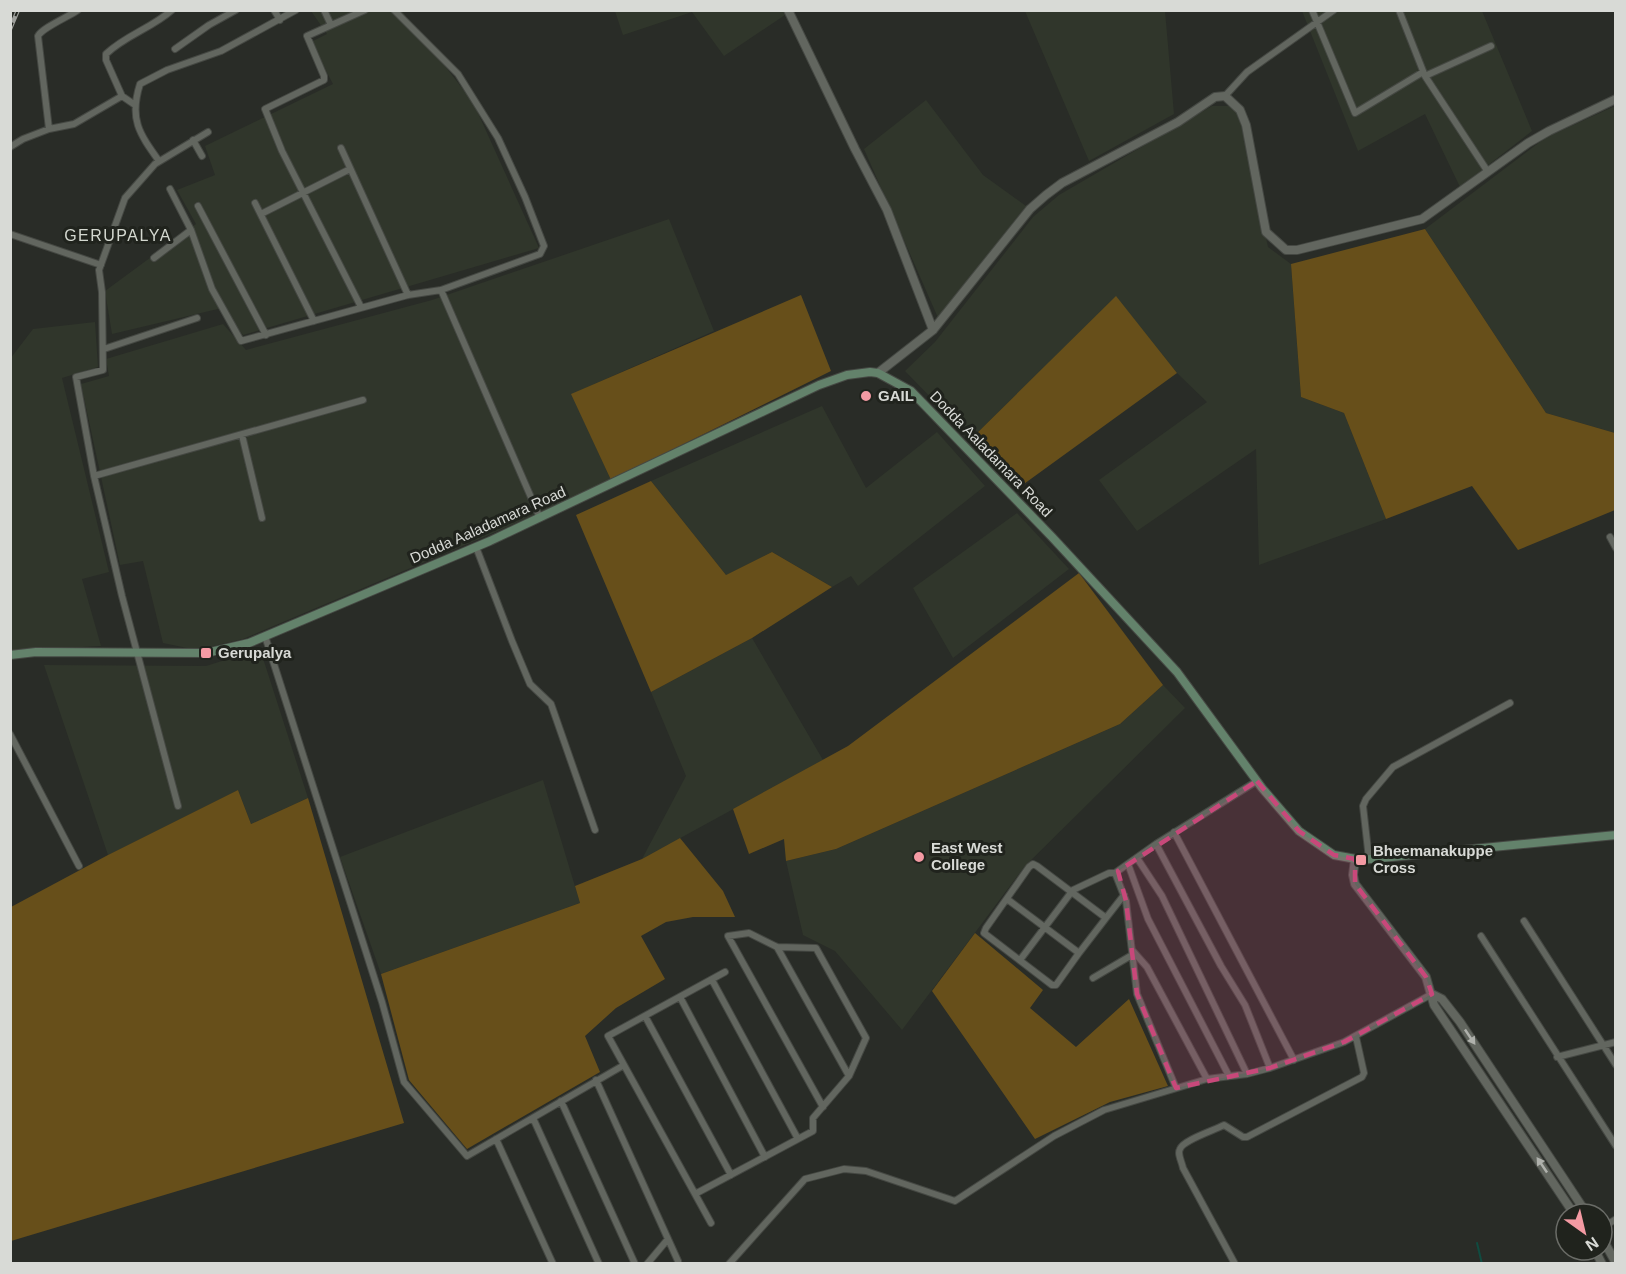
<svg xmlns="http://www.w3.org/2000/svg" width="1626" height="1274" viewBox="0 0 1626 1274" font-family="Helvetica,sans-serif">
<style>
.built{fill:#30362b}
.green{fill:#674f1a}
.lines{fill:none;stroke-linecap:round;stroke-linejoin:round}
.stream{stroke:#104c41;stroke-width:2}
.minor-casing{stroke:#454843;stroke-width:8}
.tertiary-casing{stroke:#454843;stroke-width:10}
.secondary-casing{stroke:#454843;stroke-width:10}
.minor{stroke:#62665f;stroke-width:6}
.tertiary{stroke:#62665f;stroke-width:8}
.secondary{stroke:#63826b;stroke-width:8}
.rail-casing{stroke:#9ea09c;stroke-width:4.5}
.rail{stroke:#20231d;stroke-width:2;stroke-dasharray:7;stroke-linecap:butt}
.oneway{fill:#afb1ac}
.marked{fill:#c8487a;fill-opacity:0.2;stroke:#c8487a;stroke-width:4.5;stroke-dasharray:12 8;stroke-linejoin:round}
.poi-dot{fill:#f49aa3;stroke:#20231d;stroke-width:2}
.labels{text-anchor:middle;stroke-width:6;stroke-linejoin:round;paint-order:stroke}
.poi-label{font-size:15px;font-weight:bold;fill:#d8dad6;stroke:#20231d;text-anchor:start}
.street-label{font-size:15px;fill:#d8dad6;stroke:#20231d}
.neighbourhood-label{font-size:16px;letter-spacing:1.5px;fill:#d4d8d0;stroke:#20231d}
</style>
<rect width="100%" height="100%" fill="#292c27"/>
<path class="built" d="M782 10 785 15 724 56 692 12 623 35 615 11Z
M311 11H402L473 102 539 248 243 335 222 308 112 334 105 291 196 224 177 190 215 175 205 146 333 84 311 42 327 34Z
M1025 11H1165L1174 114 1089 161Z
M1302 11H1482L1532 131 1460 187 1425 114 1358 151Z
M926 100 983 175 1026 206 939 320 864 149Z
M1212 106H1232L1239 116 1268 247 1291 264 1301 397 1344 413 1386 519 1259 565 1256 449 1137 531 1099 480 1207 402 1177 373 1116 297 971 439 905 371 935 342 1033 217 1059 195Z
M1615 106V433L1546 413 1425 229 1545 138Z
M669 219 714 331 572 394 611 480 498 531 243 639 197 650 163 643 143 561 120 565 81 384 109 376 106 359 223 324 246 350 432 300Z
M95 322 98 367 62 378 109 572 82 579 101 646 11 651 10 359 33 329Z
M822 406 866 488 937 432 985 486 858 586 851 576 832 587 772 552 726 575 651 481Z
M1017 513 1069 569 953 658 913 588Z
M752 638 823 760 642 859 686 776 651 692Z
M260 649 308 798 251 824 238 790 108 855 44 665 206 666Z
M1163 685 1185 708 1025 866 902 1030 835 951 803 935 786 861 836 849 1120 724Z
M543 780 580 903 381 974 340 857Z"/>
<path class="green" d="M1425 229 1546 413 1615 433V510L1518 550 1472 486 1386 519 1344 413 1301 397 1291 264Z
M801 295 831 371 611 480 571 394Z
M1116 296 1177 373 1017 489 971 439Z
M651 481 726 575 772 552 832 587 752 638 651 692 576 515Z
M1079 573 1163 685 1120 724 836 849 786 861 784 839 749 854 733 809 848 746Z
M238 790 251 824 308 798 404 1123 11 1241V907L108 855Z
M680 838 723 891 735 917H693L666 922 641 936 665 979 616 1008 585 1036 600 1072 467 1149 409 1080 381 974 580 903 575 886 642 859Z
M975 933 1043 990 1030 1008 1076 1047 1129 999 1168 1086 1110 1102 1035 1139 932 991Z"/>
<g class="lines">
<path class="stream" d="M1477 1243 1482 1264"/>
<defs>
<path id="minor" d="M274 10 280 20
M324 10 331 25
M1312 10 1355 113 1423 72
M1399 10 1425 76 1488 172
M175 49 209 25 236 10
M1425 76 1491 46
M122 96 106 60V54C126 35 152 28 172 10
M1225 96 1247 72 1334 10
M49 129 38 36C42 28 68 17 78 10
M193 140 202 156
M10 147 23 139 49 129 74 124 122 96 135 105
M341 148 408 295
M159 161C139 133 129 119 140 84L167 70 221 51 296 10
M170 189 191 230 212 289 241 341 408 295 441 290 540 254 544 246 525 197 498 138 458 74 394 10
M255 203 314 321
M198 206 266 335
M261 214 350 169
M10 234 101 265
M154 258 191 230
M441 290 540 518
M361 307 282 151 265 109 324 80V76L307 36 365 10
M104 349 197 318
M242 435 262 518
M94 476 363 400
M1610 537 1616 548
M476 547 512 641 530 684 551 704 595 830
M265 636 382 1002 404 1082 467 1156 624 1065
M10 734 79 866
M178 806 122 596 94 476 76 377 103 370 102 292 99 270 125 198 155 164 208 132
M1174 832 1294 1060
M1156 844 1221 966 1245 1005 1270 1068
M1137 858 1162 896 1247 1074
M1369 859 1363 806 1366 799 1393 767 1510 703
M1128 864 1148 919 1229 1076
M1115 873 1126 901 1137 994 1176 1088
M1007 899 1079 953 1056 985H1052L984 933 986 928 1029 867 1033 864 1037 866 1106 918 1079 953
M1106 918 1124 895
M1524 921 1616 1065
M1481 936 1616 1146
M777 947 849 1076
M1132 950 1147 967 1207 1079
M1020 960 1073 890 1109 873H1115L1156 844 1257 781
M1093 978 1132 955
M712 980 798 1139
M680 997 765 1157
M645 1016 731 1175
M1557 1057 1616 1042
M596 1080 678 1261
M561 1101 635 1264
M533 1118 599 1264
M496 1139 553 1264
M695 1194 813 1131V1118L849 1076 866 1038 816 948 777 947 749 933 728 936 823 1107
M711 1223 608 1036 725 972
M1602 1228 1616 1219
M647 1264 668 1239
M729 1264 805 1179 844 1169 866 1171 955 1201 1054 1136 1104 1110 1207 1079 1247 1074 1270 1068 1344 1042 1432 994
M1235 1264 1183 1168C1182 1162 1177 1154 1180 1149 1183 1140 1215 1130 1224 1125L1243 1137H1247L1362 1077 1364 1073 1356 1037"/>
<path id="tertiary" d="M788 10 855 149 887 210 933 330
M878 373 933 330 1030 209 1046 195 1062 183 1178 122 1215 97 1225 96 1240 110 1246 125 1266 232 1286 250H1297L1422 219 1528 143 1549 131 1616 99
M1355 859 1353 875 1355 884 1426 977 1434 1005 1574 1214
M1432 994 1442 999 1460 1022 1587 1214
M1602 1238 1616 1263
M1595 1250 1602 1264"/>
<path id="secondary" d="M10 655 36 652 206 653 249 643 490 541 819 385 847 375 870 372 878 373 911 391 1052 537 1177 672 1262 788 1299 831 1334 855 1361 860 1616 835"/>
</defs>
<use href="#minor" class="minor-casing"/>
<use href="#tertiary" class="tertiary-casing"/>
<use href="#secondary" class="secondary-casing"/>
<use href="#minor" class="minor"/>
<use href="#tertiary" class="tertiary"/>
<use href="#secondary" class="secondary"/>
<defs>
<path id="rail" d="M10 29 18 10"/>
</defs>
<use href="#rail" class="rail-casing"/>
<use href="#rail" class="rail"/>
</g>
<defs><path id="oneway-solid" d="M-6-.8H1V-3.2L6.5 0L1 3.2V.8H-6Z" transform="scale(1.5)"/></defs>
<g class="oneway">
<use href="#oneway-solid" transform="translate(1470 1037) rotate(56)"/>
<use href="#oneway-solid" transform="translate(1542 1165) rotate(-124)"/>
</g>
<path class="marked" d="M1257 781 1299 831 1334 855 1355 859V884L1426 977 1432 994 1344 1042 1270 1068 1176 1088 1137 994 1126 901 1118 871Z"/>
<g class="poi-dot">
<circle cx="866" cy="396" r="6"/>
<rect x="200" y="647" width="12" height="12" rx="3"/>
<circle cx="919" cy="857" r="6"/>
<rect x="1355" y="854" width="12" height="12" rx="3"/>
</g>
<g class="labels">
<g class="poi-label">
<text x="878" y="401">GAIL</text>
<text x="218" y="658">Gerupalya</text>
<text x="931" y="853">East West<tspan x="931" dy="17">College</tspan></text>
<text x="1373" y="856">Bheemanakuppe<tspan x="1373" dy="17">Cross</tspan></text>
</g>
<g class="street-label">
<text transform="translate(991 454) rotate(46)" y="5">Dodda Aaladamara Road</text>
<text transform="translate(488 525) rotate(-24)" y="5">Dodda Aaladamara Road</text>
</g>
<g class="neighbourhood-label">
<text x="118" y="241">GERUPALYA</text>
</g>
</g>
<rect width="1626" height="1274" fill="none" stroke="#d8dad6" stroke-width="24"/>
<g transform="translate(1584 1232) rotate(146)"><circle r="28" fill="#20231d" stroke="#6a6c67" stroke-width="1.5"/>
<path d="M0-4.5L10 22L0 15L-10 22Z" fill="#f49aa3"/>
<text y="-9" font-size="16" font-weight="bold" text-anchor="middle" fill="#d8dad6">N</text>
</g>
</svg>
